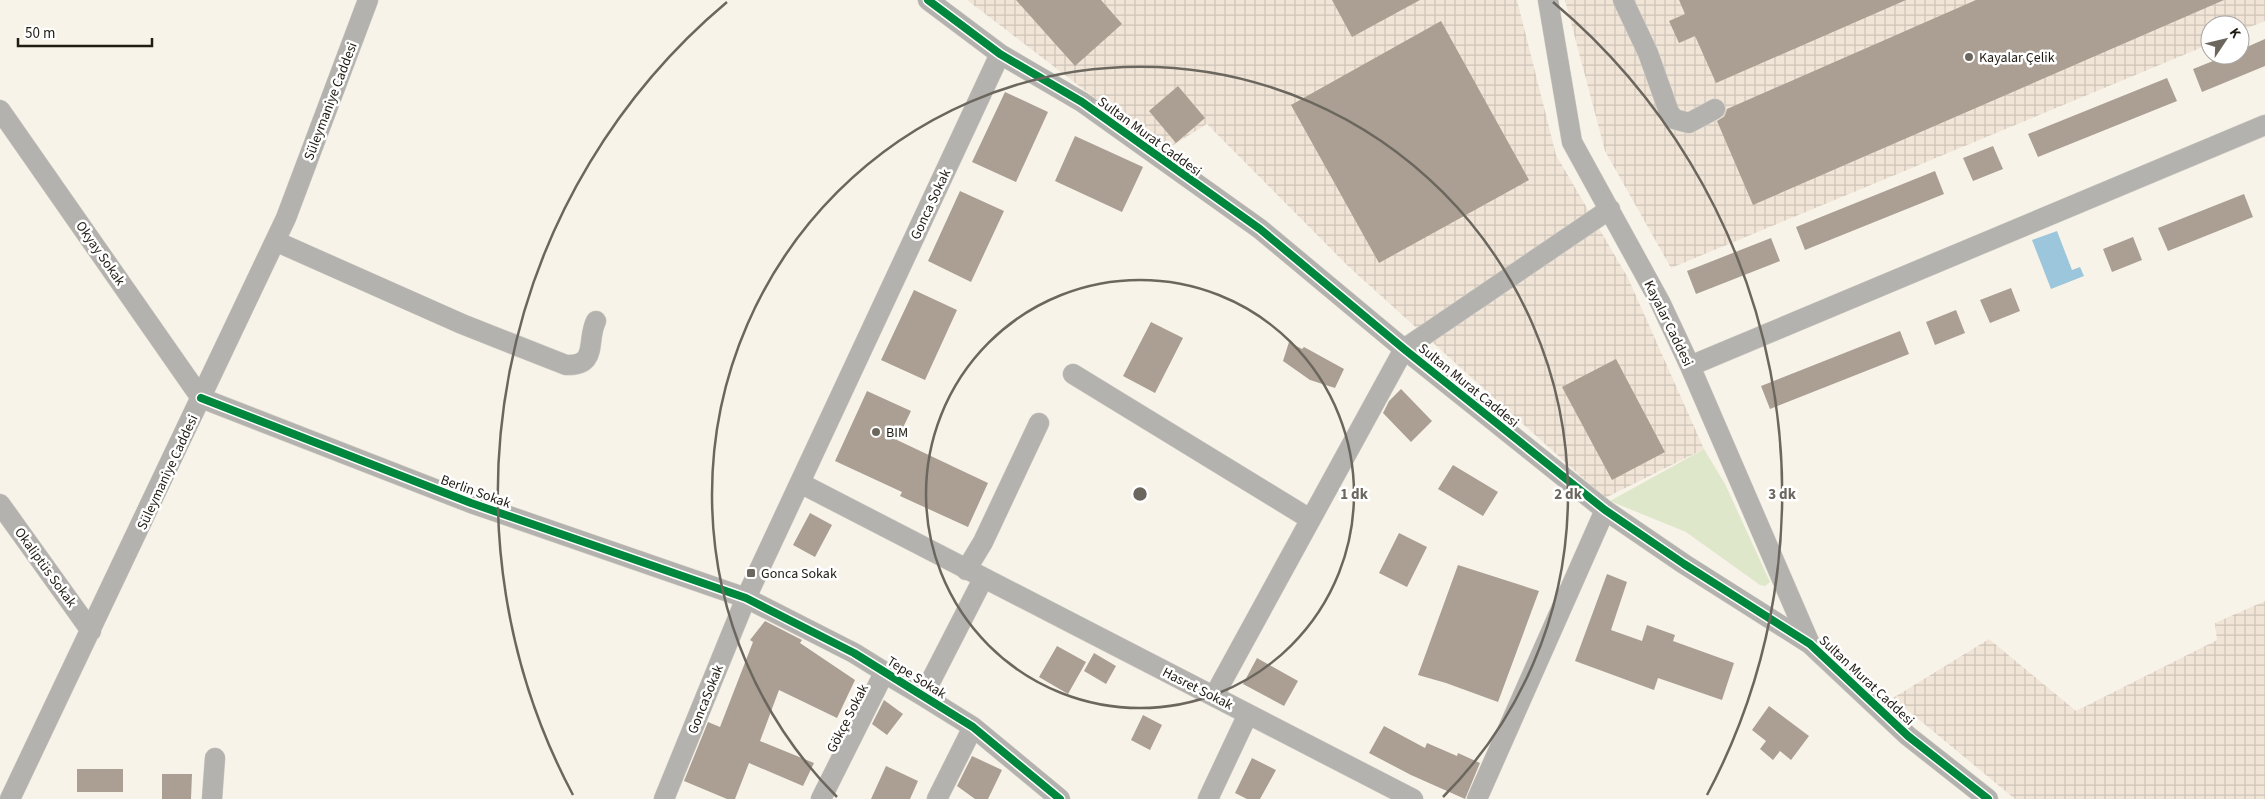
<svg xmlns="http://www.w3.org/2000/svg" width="2265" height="799" viewBox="0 0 2265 799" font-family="'Source Sans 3',sans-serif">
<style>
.industrial{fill:url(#industrial-grid)}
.grass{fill:#dfe7ca}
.water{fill:#9cc6db}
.building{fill:#aa9f92}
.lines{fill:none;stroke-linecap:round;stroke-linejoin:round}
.minor-casing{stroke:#d4d0c8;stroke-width:21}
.minor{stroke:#b3b2ae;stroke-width:20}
.cycleway-casing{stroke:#fff;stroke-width:11}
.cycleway{stroke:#00873e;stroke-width:8}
.ring{fill:none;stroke:#6c675e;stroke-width:2.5}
.poi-dot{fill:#6c675e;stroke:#fff;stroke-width:2}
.labels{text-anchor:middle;stroke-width:5;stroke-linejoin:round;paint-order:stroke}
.poi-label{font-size:14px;fill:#201b13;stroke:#fff;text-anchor:start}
.street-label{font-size:14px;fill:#201b13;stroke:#fff}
.centre{fill:#6c675e;stroke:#fff;stroke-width:2.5}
.ring-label{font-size:15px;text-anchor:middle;font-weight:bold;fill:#6c675e;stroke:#fff;stroke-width:5;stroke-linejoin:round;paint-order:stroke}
</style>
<defs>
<pattern id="industrial-grid" width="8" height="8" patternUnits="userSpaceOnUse" patternTransform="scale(1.25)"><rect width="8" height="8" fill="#f1e5d7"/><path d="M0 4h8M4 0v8" fill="none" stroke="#cec4b8"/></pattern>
</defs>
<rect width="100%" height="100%" fill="#f8f3e8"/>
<path class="industrial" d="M967 0H1517L1556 155 1628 278 1704 449 1605 498 1349 267 1207 124 1164 151Z
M1565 0H2265V21L2240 31V25H2210V44L1671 268 1605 151Z
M2265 601V799H2015L1893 698 1989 639 2076 711 2217 640 2215 623Z"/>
<path class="grass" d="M1704 449 1725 484 1770 582 1765 586 1760 585 1686 532 1610 501Z"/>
<path class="water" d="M2057 231 2072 270 2080 267 2084 276 2051 289 2032 240Z"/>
<path class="building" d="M1016 0H1101L1122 24 1075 66Z
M1332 0H1420L1352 37Z
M1679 0H1906L1716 83 1695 36 1679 43 1669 21 1685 14Z
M1976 0H2224L1753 205 1717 121 1725 116 1727 109Z
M1441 21 1529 180 1379 263 1291 105Z
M2265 39V66L2202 92 2193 69 2228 55H2240V50Z
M2167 78 2177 101 2038 157 2028 134Z
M1178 86 1205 118 1176 143 1149 111Z
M1005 92 1048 112 1016 182 972 162Z
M1075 136 1143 167 1122 212 1055 181Z
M1993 146 2003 169 1973 181 1963 158Z
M1935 171 1944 194 1805 250 1796 227Z
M960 191 1004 211 971 282 928 261Z
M2244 194 2253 217 2168 251 2158 228Z
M2133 237 2142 260 2112 272 2103 249Z
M1771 238 1780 261 1696 294 1687 271Z
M2011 288 2020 311 1990 323 1980 300Z
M914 290 957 310 925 380 881 360Z
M1956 310 1965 333 1935 345 1926 322Z
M1151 322 1183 338 1155 393 1123 376Z
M1900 331 1909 354 1770 409 1761 386Z
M1289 342 1302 349 1304 347 1344 369 1335 388 1310 380 1283 361Z
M1616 359 1665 452 1612 480 1562 387Z
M1401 389 1432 421 1411 442 1383 413 1389 401Z
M867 391 911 411 897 440 988 483 968 527 900 496 902 492 835 461Z
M1453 465 1498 492 1483 516 1438 489Z
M810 513 832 525 815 557 793 545Z
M1399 533 1427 547 1407 587 1379 573Z
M1458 565 1539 591 1498 702 1446 683 1418 675Z
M1607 574 1627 582 1611 630 1642 641 1647 625 1675 635 1673 641 1734 663 1722 700 1658 678 1654 690 1575 661Z
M765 621 802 640 800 643 855 680 837 718 779 690 760 741 814 763 803 786 749 763 735 799H727L684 781 708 722 720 727 753 642 750 640Z
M1057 646 1086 662 1068 694 1039 677Z
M1094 653 1116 666 1106 684 1084 671Z
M1257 658 1298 681 1284 706 1243 684Z
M884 700 903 714 887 735 872 724Z
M1769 706 1809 736 1791 760 1780 751 1773 760 1760 749 1766 741 1752 730Z
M1143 715 1162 725 1150 750 1131 740Z
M1384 726 1425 748 1427 743 1457 756 1458 753 1480 763 1465 799 1411 775 1369 753Z
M972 756 1002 770 988 799H975L957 786Z
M1252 758 1276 770 1260 799H1247L1235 793Z
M886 766 918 781 910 799H871Z
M77 769H123V792H77Z
M162 774H192L191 799H162Z"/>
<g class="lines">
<defs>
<path id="minor" d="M928 0 1000 54 1082 102 1260 229 1404 349 1605 510 1684 564 1810 644 1908 736 1988 799
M1548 0 1572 142 1660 302 1690 366 1810 644
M1623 0 1648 53 1669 112 1674 119 1689 123 1715 109
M0 110 201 398
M275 241 462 324 566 365C599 366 586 341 596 321
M1690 366 2265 125
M1073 374 1310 519
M201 398 471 503 746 598 854 653 973 727 1060 799
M800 483 1413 799
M0 504 91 631
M966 570 983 542 1039 423
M1214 696 1404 349 1610 209
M10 799 286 218 368 0
M212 799 215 758
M664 799 746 598 1000 54
M821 799 884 673 923 696 983 579
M937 799 973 727
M1208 799 1248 714
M1477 799 1605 510"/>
</defs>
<use href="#minor" class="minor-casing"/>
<use href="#minor" class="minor"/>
<defs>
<path id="cycleway" d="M928 0 1000 54 1082 102 1260 229 1404 349 1605 510 1684 564 1810 644 1908 736 1988 799
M201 398 471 503 746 598 854 653 973 727 1060 799"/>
</defs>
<use href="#cycleway" class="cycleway-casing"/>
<use href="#cycleway" class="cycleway"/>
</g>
<g class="ring">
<circle cx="1140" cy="494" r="214"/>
<path d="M837 797A428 428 0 1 1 1443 797"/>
<path d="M573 795A642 642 0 0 1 727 2M1553 2A642 642 0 0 1 1707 795"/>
</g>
<g class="poi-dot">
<circle cx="1969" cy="57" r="5"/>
<circle cx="876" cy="432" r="5"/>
<rect x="746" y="568" width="10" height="10" rx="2.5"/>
</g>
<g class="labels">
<g class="poi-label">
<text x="1979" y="62">Kayalar Çelik</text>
<text x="886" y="437">BIM</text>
<text x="761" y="578">Gonca Sokak</text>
</g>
<g class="street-label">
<text transform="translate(330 101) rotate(-69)" y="5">Süleymaniye Caddesi</text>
<text transform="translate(1150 136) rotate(36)" y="5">Sultan Murat Caddesi</text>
<text transform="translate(930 204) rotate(-65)" y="5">Gonca Sokak</text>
<text transform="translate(101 253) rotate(55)" y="5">Okyay Sokak</text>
<text transform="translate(1669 323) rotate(64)" y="5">Kayalar Caddesi</text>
<text transform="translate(1469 385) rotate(39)" y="5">Sultan Murat Caddesi</text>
<text transform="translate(167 472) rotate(-65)" y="5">Süleymaniye Caddesi</text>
<text transform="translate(476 491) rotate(20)" y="5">Berlin Sokak</text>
<text transform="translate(46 567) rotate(54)" y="5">Okaliptüs Sokak</text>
<text transform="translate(917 677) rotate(32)" y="5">Tepe Sokak</text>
<text transform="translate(1867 680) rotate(43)" y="5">Sultan Murat Caddesi</text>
<text transform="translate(1198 688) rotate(27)" y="5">Hasret Sokak</text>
<text transform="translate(705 699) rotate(-68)" y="5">GoncaSokak</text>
<text transform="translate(847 718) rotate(-63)" y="5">Gökçe Sokak</text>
</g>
</g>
<circle cx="1140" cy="494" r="8" class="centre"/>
<g class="ring-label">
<text x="1354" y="499">1 dk</text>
<text x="1568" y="499">2 dk</text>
<text x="1782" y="499">3 dk</text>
</g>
<g transform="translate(2225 40) rotate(55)"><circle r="24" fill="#ffffff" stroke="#a6a4a1"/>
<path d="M0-4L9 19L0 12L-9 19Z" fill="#6c675e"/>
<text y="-8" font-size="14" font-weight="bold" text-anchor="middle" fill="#201b13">K</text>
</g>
<path d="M18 38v8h134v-8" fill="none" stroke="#201b13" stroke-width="2.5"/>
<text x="25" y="38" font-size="15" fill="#201b13" stroke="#ffffff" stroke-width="4" paint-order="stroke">50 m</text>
</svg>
